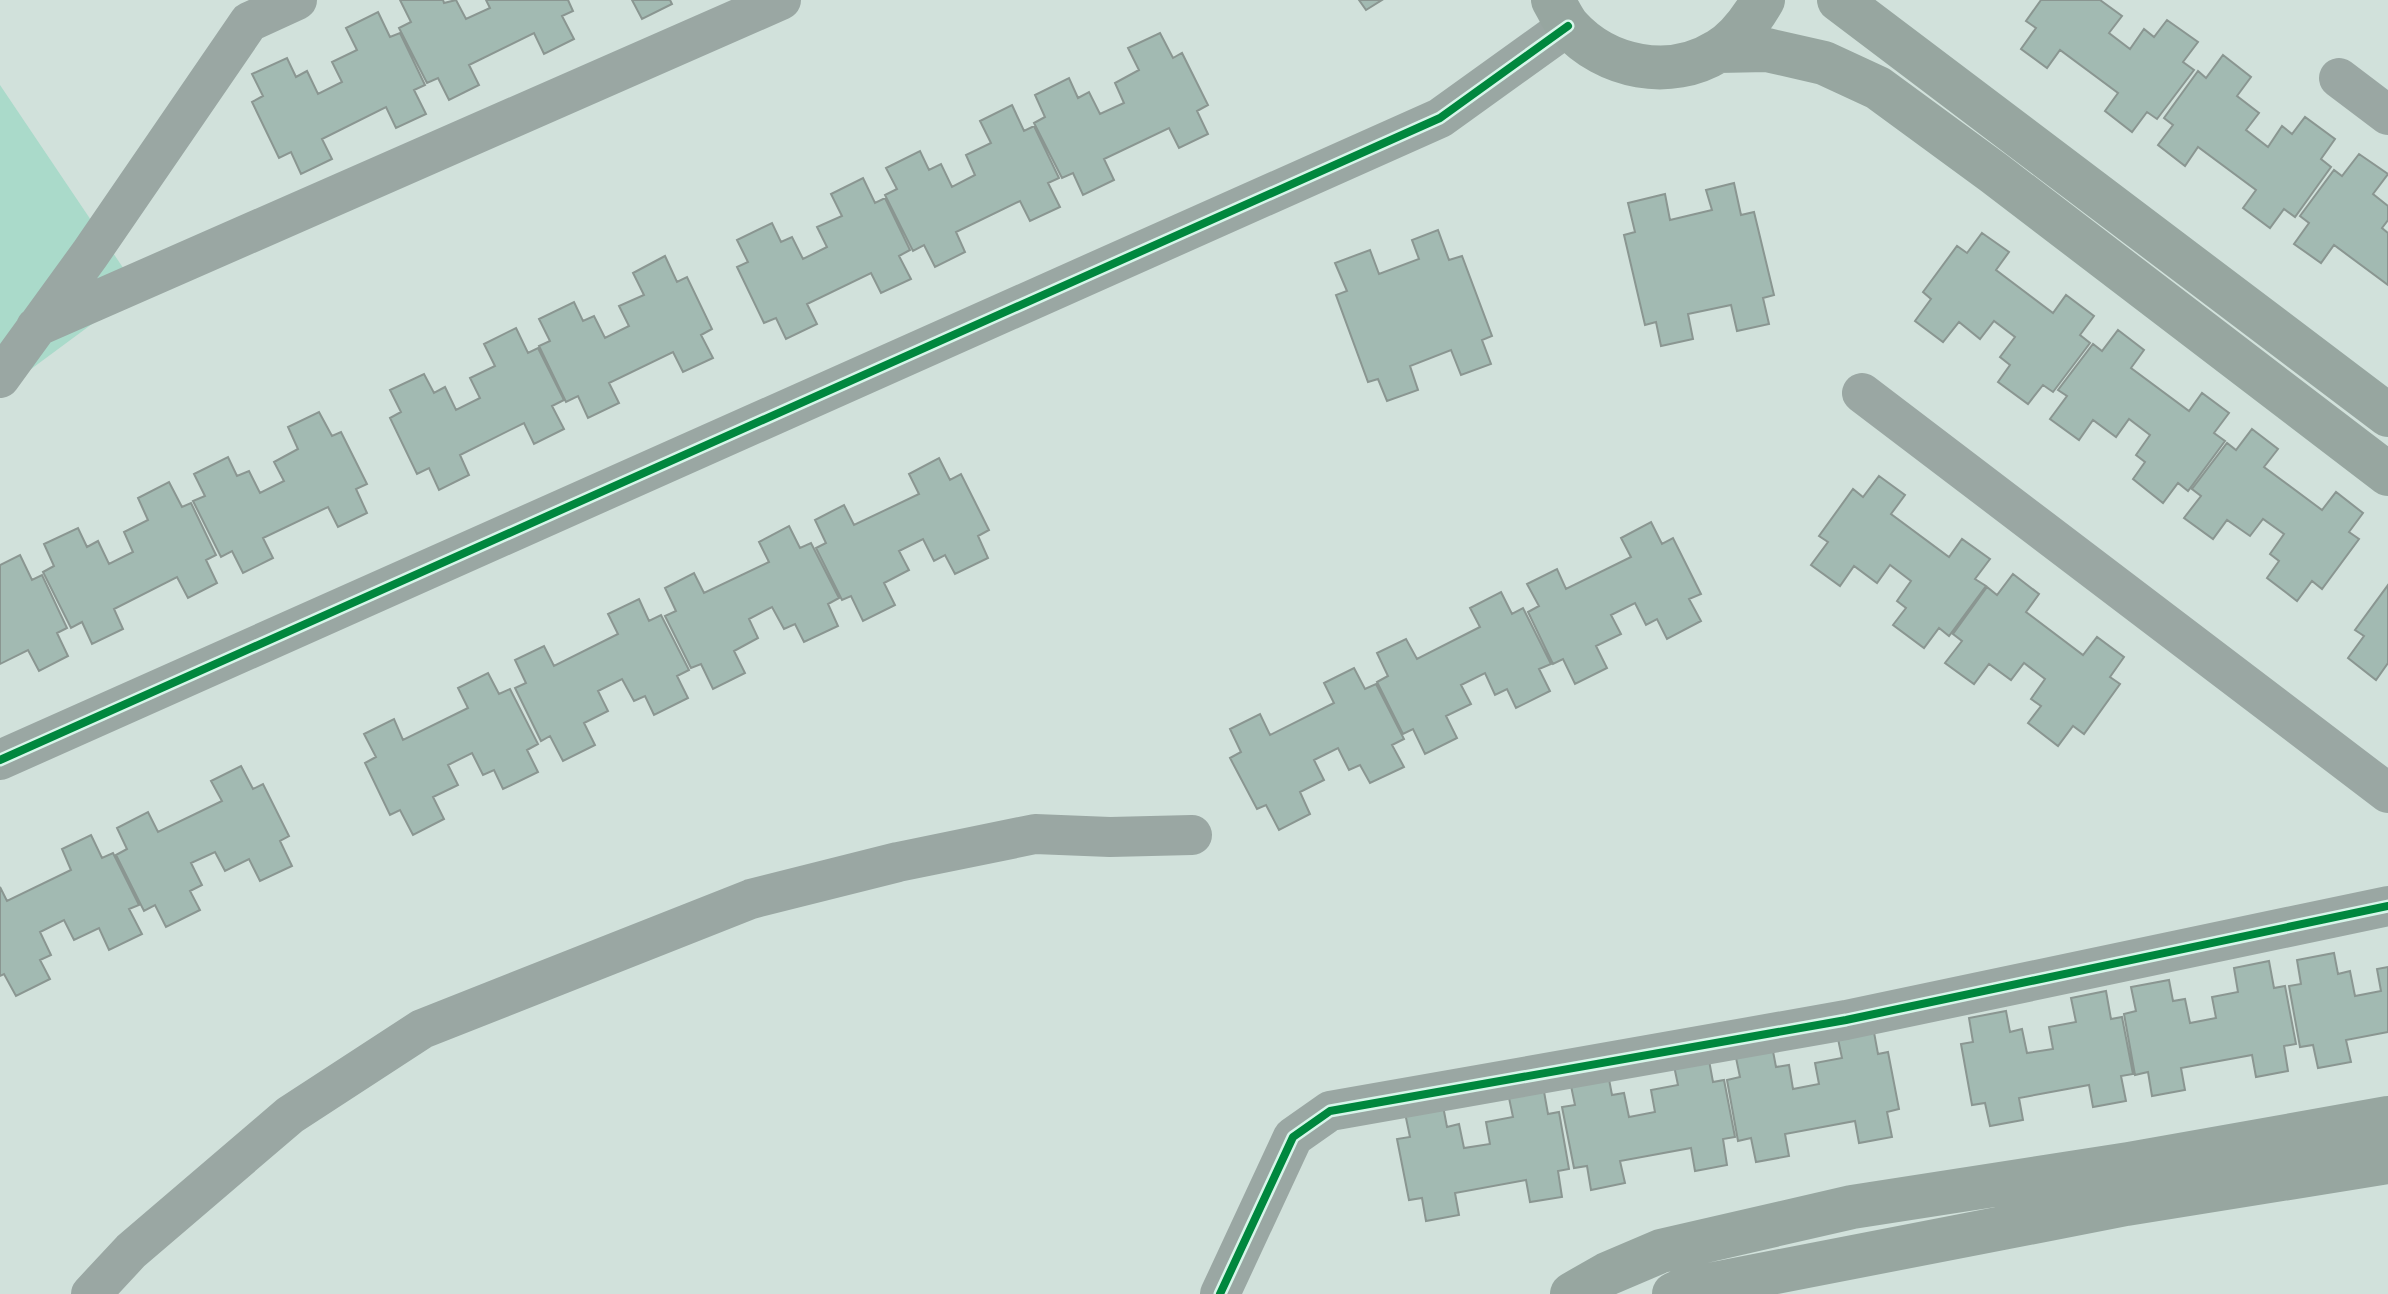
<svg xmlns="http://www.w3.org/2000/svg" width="2388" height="1294" viewBox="0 0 2388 1294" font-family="'Zilla Slab',serif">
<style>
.green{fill:#aadaca}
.building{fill:#a2bab2;stroke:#8a9691;stroke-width:2}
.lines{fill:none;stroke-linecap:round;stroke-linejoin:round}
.street{stroke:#9aa7a3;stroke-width:40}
.secondary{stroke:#97a6a0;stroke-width:44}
.cycleway-casing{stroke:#d7f6ea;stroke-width:13}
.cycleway{stroke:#00873e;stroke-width:8}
</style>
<rect width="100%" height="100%" fill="#d1e1db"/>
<path class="green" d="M0 85 138 290 0 392Z"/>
<path class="building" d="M400 0H443L444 3 456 0 466 19 490 8 486 0H568L573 11 562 16 574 39 544 54 534 33 469 65 479 85 449 100 438 78 427 83 399 28 411 22Z
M632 0H670L672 4 642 19Z
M1359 0H1382L1366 10Z
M2041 0H2100L2122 16 2109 33 2130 49 2144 29 2154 37 2167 20 2198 42 2183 62 2194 70 2157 119 2147 112 2132 132 2105 111 2118 93 2060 50 2047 68 2021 49 2036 28 2026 21Z
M378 12 390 37 400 33 425 85 414 90 426 114 396 128 386 107 322 139 332 159 301 174 291 152 279 158 252 102 263 96 252 74 287 58 296 77 307 71 318 94 342 82 332 62 357 50 346 28Z
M1160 33 1173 58 1182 53 1208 105 1197 111 1208 134 1179 148 1169 128 1104 159 1114 180 1083 195 1073 173 1062 178 1034 123 1045 117 1035 95 1069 78 1078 98 1089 92 1100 114 1124 103 1115 83 1139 70 1128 48Z
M2223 55 2251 77 2237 96 2259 113 2246 130 2268 147 2282 126 2292 134 2305 117 2335 139 2321 159 2331 167 2295 217 2284 209 2270 228 2243 208 2256 190 2198 147 2185 166 2158 145 2173 125 2164 118 2198 71 2206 78Z
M1012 105 1024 131 1034 126 1059 178 1048 183 1060 207 1030 221 1020 201 956 232 965 252 935 267 924 245 913 251 885 195 897 189 886 168 920 151 929 170 941 164 952 187 975 175 966 155 991 143 980 121Z
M2359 154 2388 174 2373 194 2388 206V220L2382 228 2388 233V285L2334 245 2321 263 2294 244 2309 223 2300 216 2334 170 2342 176Z
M863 178 875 203 885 198 910 250 899 256 911 279 881 293 871 273 807 304 817 324 786 339 776 318 764 323 737 267 748 262 737 240 772 223 781 242 792 237 803 259 827 247 817 227 842 216 831 194Z
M1734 183 1741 215 1754 212 1774 295 1763 298 1769 324 1737 331 1731 305 1688 314 1693 339 1661 346 1656 322 1645 325 1624 235 1635 232 1628 203 1665 194 1670 220 1712 210 1706 190Z
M1438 230 1449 260 1462 256 1492 336 1482 340 1491 364 1461 375 1451 350 1410 366 1418 390 1387 401 1378 379 1368 382 1336 295 1347 291 1335 263 1370 250 1379 274 1419 259 1412 240Z
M1982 233 2009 252 1996 270 2053 313 2066 295 2094 316 2080 335 2090 343 2053 392 2043 385 2028 404 1998 382 2010 365 2000 357 2015 337 1994 321 1980 339 1959 322 1943 342 1915 321 1931 299 1923 292 1957 246 1967 253Z
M665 256 677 282 687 277 712 329 701 335 713 358 683 372 673 352 609 383 619 403 588 418 578 396 566 402 539 346 550 341 539 319 574 302 583 321 594 316 605 338 629 326 619 306 644 295 633 273Z
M516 328 528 353 538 348 564 400 552 406 564 429 534 444 524 423 460 455 469 475 439 490 429 468 417 474 390 418 401 412 390 390 424 374 434 393 445 387 456 410 480 398 470 378 495 366 484 344Z
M2118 330 2144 350 2131 368 2189 411 2202 393 2229 413 2214 433 2225 441 2188 491 2178 483 2163 503 2133 479 2145 462 2136 455 2150 435 2129 419 2116 437 2093 420 2079 440 2050 419 2067 396 2058 390 2093 344 2102 351Z
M319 412 332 436 341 432 367 484 356 489 367 513 338 527 328 507 263 538 273 558 243 573 232 551 221 557 193 501 205 496 194 474 228 457 237 476 249 471 260 493 284 481 274 462 298 449 288 427Z
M2252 429 2278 449 2264 467 2322 510 2336 492 2363 513 2349 532 2359 539 2322 589 2312 581 2297 601 2267 578 2279 561 2270 554 2284 534 2263 519 2250 536 2227 520 2213 539 2184 518 2201 496 2192 489 2227 443 2236 450Z
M939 458 950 480 961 474 989 530 978 536 988 558 955 574 945 555 934 561 923 539 899 551 909 570 884 583 895 605 863 621 851 596 842 600 816 548 826 543 815 520 844 505 854 525 919 494 909 474Z
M1879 476 1905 495 1891 514 1949 557 1962 539 1990 559 1975 579 1986 586 1949 636 1939 628 1924 648 1893 625 1906 608 1897 601 1911 581 1890 565 1877 583 1854 566 1840 586 1811 565 1828 542 1819 536 1853 489 1863 497Z
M169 482 182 507 191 503 216 555 206 560 217 583 188 598 177 577 114 609 123 629 92 644 82 622 71 628 43 572 54 566 44 544 78 528 87 547 98 541 109 564 133 552 124 532 148 520 138 498Z
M1651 522 1662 544 1673 538 1701 594 1689 599 1701 621 1667 639 1657 619 1646 625 1635 603 1611 615 1621 634 1596 646 1607 668 1575 684 1563 659 1553 664 1528 612 1539 606 1527 584 1557 569 1566 589 1631 557 1621 538Z
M789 526 800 548 811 543 839 598 828 604 838 626 804 642 795 624 784 629 772 607 749 619 758 638 734 651 745 673 713 689 701 664 691 668 665 616 676 611 665 588 694 573 704 593 769 562 759 542Z
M20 555 32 580 42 575 67 628 57 633 68 656 39 671 28 650 0 664V565Z
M2013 574 2039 594 2026 612 2083 655 2097 637 2124 657 2110 677 2120 684 2084 734 2073 726 2058 746 2028 723 2041 706 2031 699 2045 679 2024 663 2011 680 1989 664 1974 684 1945 663 1962 641 1953 634 1987 587 1997 595Z
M2388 585V663L2376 680 2348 658 2364 636 2355 630Z
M1501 592 1512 614 1523 608 1551 664 1539 669 1550 691 1516 708 1507 689 1495 695 1485 673 1461 685 1471 704 1446 716 1457 738 1425 754 1413 729 1403 734 1377 682 1388 676 1377 653 1406 639 1417 659 1480 627 1470 608Z
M639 599 649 621 661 615 689 670 677 676 688 698 654 715 645 696 634 701 622 679 598 691 608 711 584 723 595 745 563 761 550 736 541 741 515 688 526 683 515 660 544 646 554 666 618 634 608 614Z
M1354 668 1365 689 1376 684 1404 739 1392 745 1404 767 1370 783 1360 765 1349 770 1338 748 1314 760 1324 780 1300 792 1310 814 1279 830 1266 805 1257 809 1230 758 1241 752 1230 729 1260 714 1270 735 1334 703 1324 683Z
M488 673 499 694 510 689 538 744 527 750 538 772 503 789 494 770 483 775 472 753 448 765 458 785 433 797 444 819 413 835 400 810 390 815 365 763 376 757 364 734 394 719 403 740 468 708 458 688Z
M241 766 253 789 263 784 289 836 280 841 292 866 260 881 249 859 225 871 215 852 191 863 202 885 190 891 200 910 166 927 155 905 144 911 116 855 127 849 117 828 148 812 158 832 222 801 211 781Z
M91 835 102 858 113 853 139 905 129 909 142 934 109 950 99 928 74 940 64 920 40 932 51 955 40 960 50 979 16 996 4 974 0 976V887L7 901 71 870 62 849Z
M2334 953 2338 974 2350 971 2355 996 2381 991 2377 969 2388 967V1032L2346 1040 2351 1062 2318 1068 2313 1045 2300 1047 2289 986 2301 984 2297 960Z
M2269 961 2274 988 2285 986 2296 1044 2284 1046 2288 1071 2256 1077 2252 1055 2181 1068 2185 1090 2152 1096 2148 1072 2135 1075 2124 1014 2136 1011 2131 987 2169 980 2173 1001 2185 999 2190 1023 2216 1018 2212 997 2238 992 2234 968Z
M2106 991 2111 1019 2122 1017 2133 1074 2121 1076 2126 1101 2093 1107 2089 1085 2019 1098 2023 1120 1990 1126 1985 1103 1972 1105 1961 1044 1973 1042 1969 1018 2006 1011 2010 1032 2022 1029 2027 1053 2053 1049 2049 1027 2076 1022 2071 998Z
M1873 1027 1878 1054 1888 1052 1899 1109 1887 1112 1892 1137 1859 1143 1855 1121 1785 1134 1789 1156 1756 1162 1751 1138 1738 1141 1727 1080 1740 1077 1735 1053 1772 1046 1776 1067 1789 1065 1793 1089 1819 1084 1815 1063 1842 1058 1837 1034Z
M1708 1055 1713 1082 1724 1080 1735 1137 1723 1139 1727 1165 1695 1171 1691 1148 1620 1161 1625 1183 1591 1190 1587 1166 1574 1168 1562 1107 1575 1105 1570 1081 1608 1074 1612 1095 1624 1093 1629 1117 1655 1112 1651 1090 1678 1085 1673 1061Z
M1543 1086 1548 1114 1559 1112 1569 1169 1558 1171 1562 1197 1530 1202 1526 1180 1455 1193 1459 1215 1426 1221 1422 1198 1409 1200 1397 1139 1410 1137 1405 1113 1443 1106 1447 1127 1459 1124 1464 1148 1490 1144 1486 1122 1513 1117 1508 1093Z"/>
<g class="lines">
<path class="street" d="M2339 78 2388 115
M36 327 781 0
M0 378 90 254 249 22 297 0
M1862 393 2388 793
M0 760 1440 118 1568 26
M91 1294 131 1251 290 1115 422 1029 751 899 898 862 1035 834 1110 837 1192 835
M1220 1294 1293 1137 1330 1111 1846 1020 2388 906"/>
<path class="secondary" d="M1553 0C1558 9 1563 20 1569 27 1606 68 1670 81 1718 51 1737 40 1752 19 1763 0
M1839 0 2388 415
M1718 51 1767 50 1824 63 1878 88 1994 173 2388 474
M1572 1294 1607 1274 1661 1251 1852 1207 2129 1164 2388 1118
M1674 1294 1683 1290 2126 1204 2388 1162"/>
<defs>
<path id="cycleway" d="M0 760 1440 118 1568 26
M1220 1294 1293 1137 1330 1111 1846 1020 2388 906"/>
</defs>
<use href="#cycleway" class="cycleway-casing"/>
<use href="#cycleway" class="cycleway"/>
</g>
</svg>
